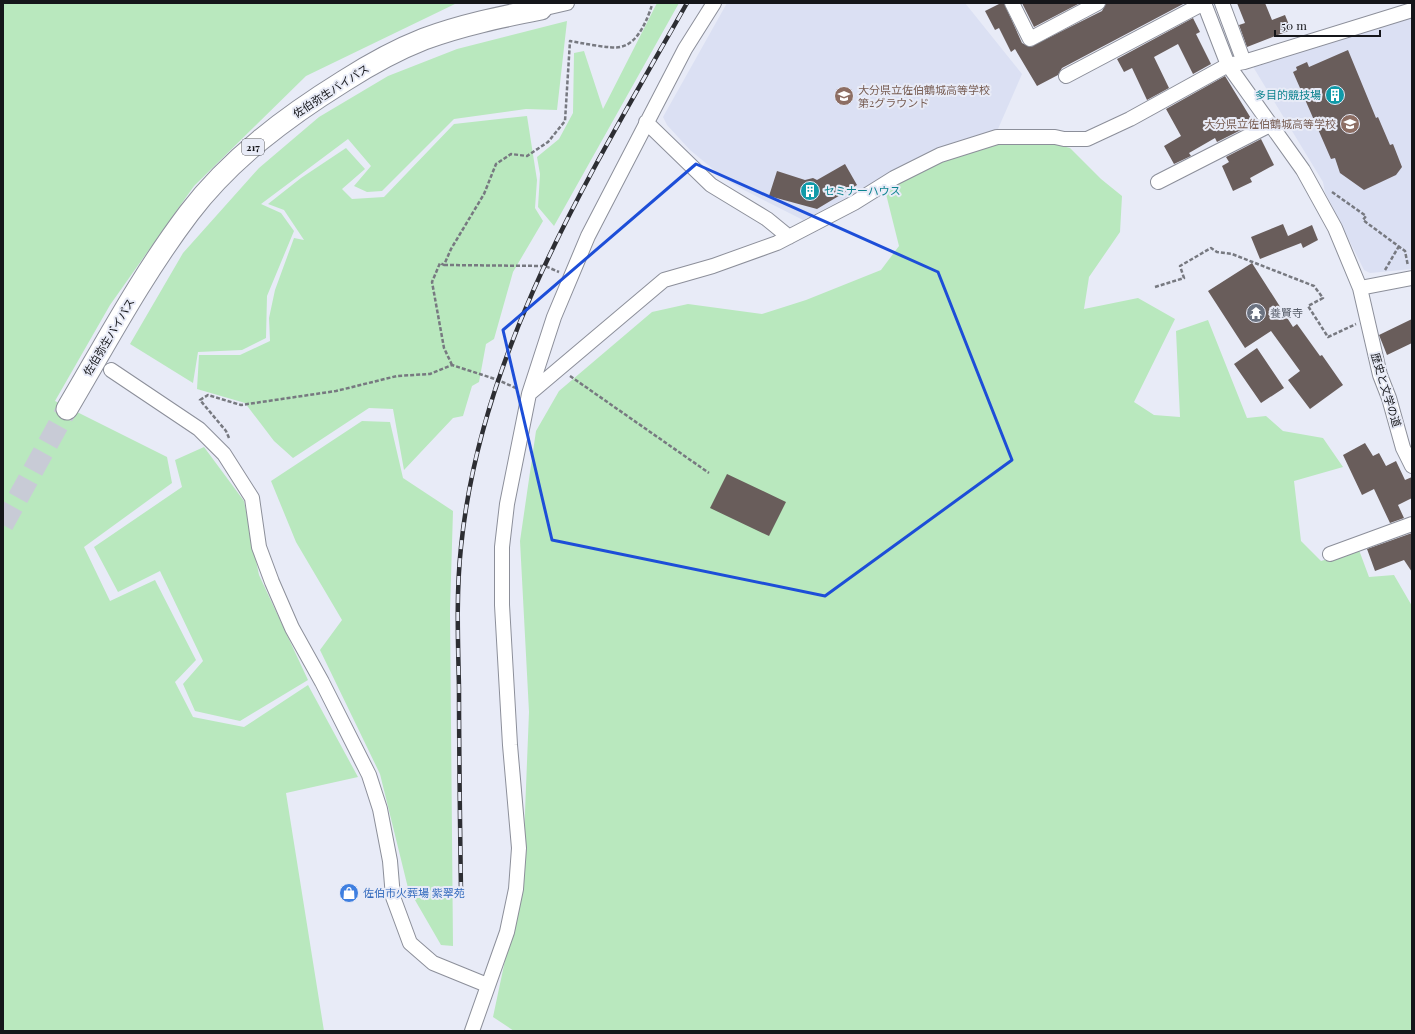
<svg xmlns="http://www.w3.org/2000/svg" width="1415" height="1034" viewBox="0 0 1415 1034" font-family="'Playfair Display','Noto Sans JP',serif">
<style>
.built{fill:#dbe0f3}
.green{fill:#b9e8be}
.building{fill:#695d5b}
.lines{fill:none;stroke-linecap:round;stroke-linejoin:round}
.highway-tunnel{stroke:#c8cbd6;stroke-width:21;stroke-dasharray:21 10;stroke-linecap:butt}
.minor-casing{stroke:#8c8f9a;stroke-width:16}
.highway-casing{stroke:#8c8f9a;stroke-width:23}
.path{stroke:#777980;stroke-width:2.5;stroke-dasharray:4 2;stroke-linecap:butt}
.minor{stroke:#fff;stroke-width:14}
.highway{stroke:#fff;stroke-width:21}
.rail-casing{stroke:#2d2e33;stroke-width:4.5}
.rail{stroke:#e8ebf7;stroke-width:3;stroke-dasharray:9;stroke-linecap:butt}
.marked{fill:none;stroke:#1d4ed8;stroke-width:3;stroke-linejoin:round}
.labels{text-anchor:middle;stroke-width:4;stroke-linejoin:round;paint-order:stroke}
.shield{fill:#e8ebf7;stroke:#54565c;stroke-width:1}
.shield-label{font-size:10px;font-weight:bold;fill:#15161a}
.education-label{font-size:11px;fill:#785e54;stroke:#e8ebf7;text-anchor:start}
.street-label{font-size:11px;fill:#15161a;stroke:#e8ebf7}
.culture-label{font-size:11px;fill:#0d838f;stroke:#e8ebf7;text-anchor:end}
.worship-label{font-size:11px;fill:#5b616d;stroke:#e8ebf7;text-anchor:start}
.shop-label{font-size:11px;fill:#366cbe;stroke:#e8ebf7;text-anchor:start}
</style>
<rect width="100%" height="100%" fill="#e8ebf7"/>
<path class="built" d="M727 3H965L1022 74 998 129 952 143 803 220 742 189 725 179 690 150 667 125 663 117Z
M1412 17V269L1370 273 1364 270 1325 192 1323 182 1252 65Z"/>
<path class="green" d="M3 3H457L306 76 194 186 110 305 55 401 167 457 172 483 84 547 110 601 155 580 196 660 175 682 193 717 244 727 308 685 358 777 286 793 324 1031H3Z
M657 3H679L554 226 538 207 540 174 537 157 559 139 573 113 574 53 584 51 603 109Z
M567 21 557 110 526 109 454 119 382 191 367 192 354 186 371 166 348 139 261 204 281 213 294 231 267 296 266 338 242 350 198 352 193 383 130 344 183 253 259 168 319 117 388 76 457 49Z
M527 116 537 180 535 208 543 221 513 272 494 339 486 344 479 382 472 386 463 416 453 418 404 470 393 409 369 408 293 458 274 441 245 403 197 389 199 355H240L270 341 269 318 275 290 294 238 304 240 284 210 268 204 301 178 346 148 365 169 342 189 352 199 384 197 454 124Z
M1042 141 1070 148 1101 179 1122 196 1120 232 1089 277 1084 309 1138 298 1175 319 1134 402 1154 415 1180 417 1176 331 1208 320 1247 418 1266 416 1283 431 1323 438 1343 467 1294 481 1301 541 1321 561 1359 550 1369 577 1394 575 1412 606V1031H514L493 1017 511 932 524 837 529 712 520 541 536 431 559 391 652 312 688 304 762 314 806 300 881 270 899 246 886 194 914 172 990 144Z
M362 421 390 422 403 478 453 511 450 611 453 946 441 945 408 888 380 774 320 650 342 620 296 542 271 481Z
M204 447 244 501 259 575 308 680 240 721 195 711 183 684 203 661 160 571 118 592 94 547 182 487 175 460Z"/>
<path class="building" d="M1001 3H1004L1022 43 1030 47 1102 11 1106 3H1185L1062 68 1058 75 1037 86 1015 49 1011 52 999 28 995 30 985 11Z
M1022 3H1080L1034 27Z
M1237 3H1265L1272 20 1285 15 1291 30 1247 47 1239 25 1245 23Z
M1193 18 1200 32 1196 34 1211 64 1193 74 1178 44 1154 57 1169 88 1147 100 1132 68 1124 72 1117 59Z
M1348 50 1376 118 1378 117 1390 145 1393 144 1402 167 1396 175 1364 190 1340 173 1335 158 1331 159 1293 72 1297 70 1296 67 1307 62 1309 67Z
M1225 76 1252 120 1253 124 1217 142 1215 138 1189 153 1191 156 1174 164 1164 146 1181 136 1166 109Z
M1261 139 1274 165 1250 178 1252 182 1233 191 1222 166 1229 162 1226 157Z
M845 164 857 185 817 209 769 196 777 171 805 180 813 178 817 180Z
M1283 224 1288 236 1312 225 1318 240 1303 248 1301 243 1260 259 1251 237Z
M1252 263 1293 327 1297 324 1320 356 1322 355 1343 385 1310 409 1288 380 1300 371 1271 331 1245 348 1208 291Z
M1412 319V343L1387 355 1379 335Z
M1257 348 1284 388 1261 403 1234 364Z
M1365 443 1373 456 1379 453 1386 466 1396 461 1405 480 1412 477V498L1398 505 1404 518 1390 523 1374 489 1362 495 1343 455Z
M727 474 786 502 769 536 710 508Z
M1412 533V572L1404 560 1375 571 1367 549Z"/>
<g class="lines">
<path class="highway-tunnel" d="M3 525 67 409"/>
<defs>
<path id="minor" d="M1012 3 1030 39 1098 3
M1204 3 1228 65 1303 170 1335 228 1360 288 1380 375 1389 398 1403 448 1412 466
M1222 3 1244 62
M541 9 567 3
M1066 76 1204 3
M646 122 711 185 767 219 789 237
M1158 182 1270 125
M1360 288 1412 278
M111 370 199 429 224 454 252 498 259 547 272 582 292 628 322 682 369 775 380 809 390 861 393 897 410 943 433 963 487 985
M529 394 664 280 713 266 777 243 854 203 894 178 940 155 997 137H1055L1064 139H1087L1130 119 1228 65 1244 62 1412 10
M1330 554 1412 524
M472 1031 507 932 516 889 519 848 510 745 502 605V547L507 504 529 394 554 317 588 236 685 49 714 3"/>
<path id="highway" d="M67 409C106 343 142 275 189 213 230 159 286 117 344 81 369 65 396 50 424 39 462 25 501 17 541 9"/>
</defs>
<use href="#minor" class="minor-casing"/>
<use href="#highway" class="highway-casing"/>
<path class="path" d="M1332 192 1366 216 1363 220 1405 251 1408 266
M444 265 545 266 559 272
M1385 270 1399 246
M1155 287 1184 278 1180 266 1211 248 1217 252 1232 254 1314 286 1323 298 1308 306 1328 337 1356 324
M452 365 444 348 432 282 440 263 444 265 451 249 484 194 496 164 511 154 527 156 548 142 565 121 570 41C581 43 611 49 620 47 638 44 647 20 652 5
M570 376 709 473
M229 438 226 431 200 400 208 395 241 405 336 391 397 376 430 374 452 365 498 380 518 389"/>
<use href="#minor" class="minor"/>
<use href="#highway" class="highway"/>
<defs>
<path id="rail" d="M461 891C460 823 459 756 459 688 458 641 456 594 461 547 481 347 591 173 687 3"/>
</defs>
<use href="#rail" class="rail-casing"/>
<use href="#rail" class="rail"/>
</g>
<path class="marked" d="M696 164 938 272 1012 460 825 596 552 540 503 330Z"/>
<defs>
<symbol id="building-disc" viewBox="-11 -11 22 22"><circle r="9.5" fill="#0f9aa8" stroke="#e8ebf7"/><path d="M-4-6H4V6H1V3H-1V6H-4ZM-2.5-4.3h1.7v1.8h-1.7ZM.8-4.3h1.7v1.8H.8ZM-2.5-1h1.7V.8h-1.7ZM.8-1h1.7V.8H.8Z" fill="#fff"/></symbol>
<symbol id="school-disc" viewBox="-11 -11 22 22"><circle r="9.5" fill="#8d6e63" stroke="#e8ebf7"/><path d="M0-5L7-2L0 1L-7-2ZM-4 1L0 2.5L4 1V4Q0 6-4 4Z" fill="#fff"/></symbol>
<symbol id="temple-disc" viewBox="-11 -11 22 22"><circle r="9.5" fill="#6b7280" stroke="#e8ebf7"/><path d="M0-6L5-2H3V0L6.5 2.5H4V6H1.5V3h-3V6H-4V2.5H-6.5L-3 0V-2H-5Z" fill="#fff"/></symbol>
<symbol id="shop-disc" viewBox="-11 -11 22 22"><circle r="9.5" fill="#3f7fe0" stroke="#e8ebf7"/><path d="M-5-2.5h2.3a2.7 3.5 0 0 1 5.4 0H5L5.5 6h-11ZM-1.5-2.5h3a1.5 2.3 0 0 0-3 0Z" fill="#fff"/></symbol>
</defs>
<g fill-rule="evenodd">
<use href="#building-disc" x="1324" y="84" width="22" height="22"/>
<use href="#school-disc" x="833" y="85" width="22" height="22"/>
<use href="#school-disc" x="1339" y="113" width="22" height="22"/>
<use href="#building-disc" x="799" y="180" width="22" height="22"/>
<use href="#temple-disc" x="1245" y="302" width="22" height="22"/>
<use href="#shop-disc" x="338" y="882" width="22" height="22"/>
</g>
<g class="labels">
<rect class="shield" x="242" y="139" width="22" height="16" rx="3"/>
<g class="shield-label">
<text x="253" y="151">217</text>
</g>
<g class="education-label">
<text x="858" y="94">大分県立佐伯鶴城高等学校<tspan x="858" dy="13">第2グラウンド</tspan></text>
<text x="1336" y="128" text-anchor="end">大分県立佐伯鶴城高等学校</text>
</g>
<g class="street-label">
<text transform="translate(331 91) rotate(-33)" y="4">佐伯弥生バイパス</text>
<text transform="translate(109 337) rotate(-59)" y="4">佐伯弥生バイパス</text>
<text transform="translate(1386 390) rotate(73)" y="4">歴史と文学の道</text>
</g>
<g class="culture-label">
<text x="1321" y="99">多目的競技場</text>
<text x="824" y="195" text-anchor="start">セミナーハウス</text>
</g>
<g class="worship-label">
<text x="1270" y="317">養賢寺</text>
</g>
<g class="shop-label">
<text x="363" y="897">佐伯市火葬場 紫翠苑</text>
</g>
</g>
<rect width="1415" height="1034" fill="none" stroke="#15161a" stroke-width="8"/>
<path d="M1275 30v6h105v-6" fill="none" stroke="#15161a" stroke-width="2"/>
<text x="1281" y="30" font-size="12" fill="#15161a" stroke="#e8ebf7" stroke-width="3" paint-order="stroke">50 m</text>
</svg>
